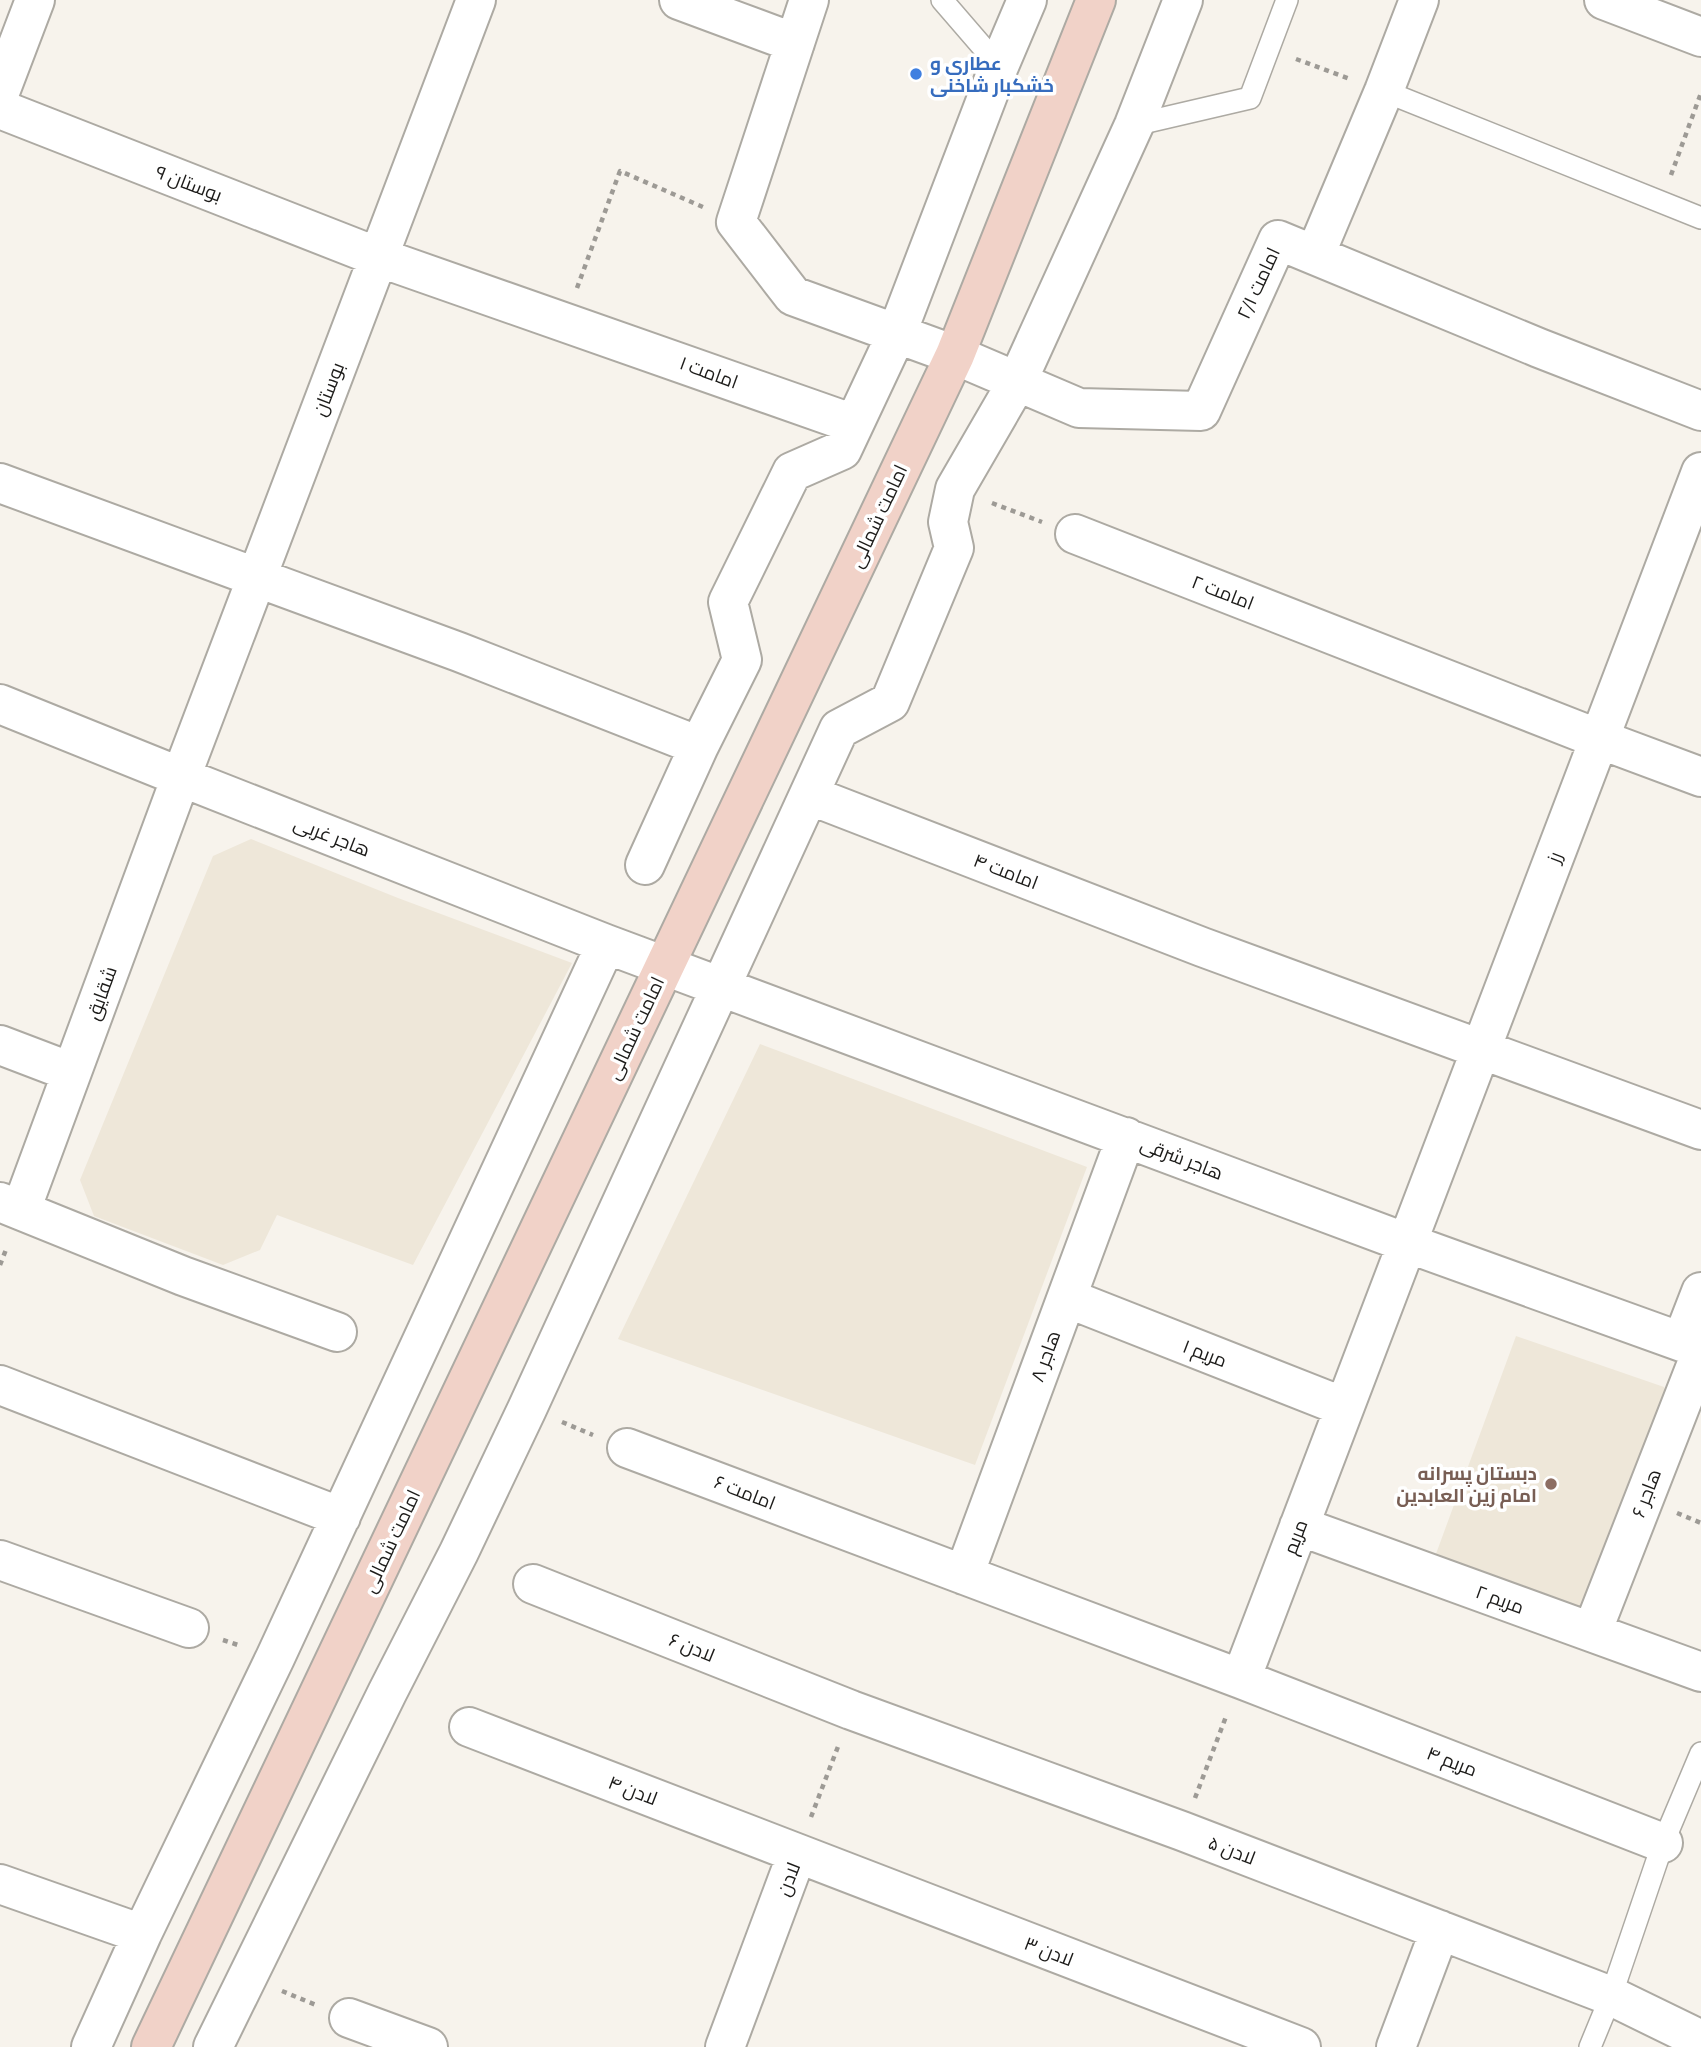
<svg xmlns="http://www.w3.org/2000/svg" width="1701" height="2047" viewBox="0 0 1701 2047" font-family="'PT Sans Narrow',Cairo,sans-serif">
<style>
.built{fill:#eee7d9}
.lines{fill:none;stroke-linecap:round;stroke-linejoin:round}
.service-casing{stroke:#adaaa3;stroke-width:24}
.minor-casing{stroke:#adaaa3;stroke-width:42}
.secondary-casing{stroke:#adaaa3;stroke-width:42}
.path{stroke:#9d9a95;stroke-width:4.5;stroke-dasharray:5 5;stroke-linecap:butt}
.service{stroke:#fff;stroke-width:21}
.minor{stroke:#fff;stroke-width:38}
.secondary{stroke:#f1d2c8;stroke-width:38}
.shop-dot{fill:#3f7fe0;stroke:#fff;stroke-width:2.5}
.education-dot{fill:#8d6e63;stroke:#fff;stroke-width:2.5}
.labels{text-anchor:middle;stroke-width:7;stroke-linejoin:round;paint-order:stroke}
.shop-label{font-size:19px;font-weight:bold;fill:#366cbe;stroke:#fff;text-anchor:start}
.street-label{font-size:19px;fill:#1c1b19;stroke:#fff}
.education-label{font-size:19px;font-weight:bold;fill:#785e54;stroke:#fff;text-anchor:end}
</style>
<rect width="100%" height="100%" fill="#f7f3ec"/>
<path class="built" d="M251 839 398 898 572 963 413 1265 277 1215 260 1250 223 1265 94 1216 80 1180 213 856Z
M760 1044 1087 1167 975 1465 618 1339Z
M1516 1336 1664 1387 1670 1405 1587 1618 1433 1562Z"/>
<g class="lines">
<defs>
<path id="service" d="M942 0 999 66
M1384 91 1701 218
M1134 125 1250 98 1287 0
M1590 2047 1611 1996 1663 1843 1701 1753"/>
<path id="minor" d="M679 0 795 43
M809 0 736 222 793 296 955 355 1079 408 1201 411 1278 240 1539 348 1701 411
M1604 0 1701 37
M0 92 35 0
M0 109 378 257 854 424
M1315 255 1384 91 1419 0
M0 483 459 652 699 746
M1075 534 1599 739 1701 777
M0 704 181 777 606 944 1407 1243 1701 1349
M809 795 1202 947 1701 1130
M645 865 699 746 742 660 728 602 792 472 842 450 897 333 999 66 1027 0
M0 1045 71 1072
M0 1202 183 1276 337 1332
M21 1210 181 777 476 0
M1067 1298 1344 1407
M1682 1341 1701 1292
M0 1385 341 1517
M627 1448 1241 1679 1663 1843
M1299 1526 1701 1672
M0 1560 189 1628
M964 1575 1126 1137
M533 1584 851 1710 1182 1831 1611 1996 1701 2040
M1592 1632 1701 1353
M1241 1679 1701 472
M469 1727 1301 2047
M0 1884 142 1934
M349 2018 428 2047
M91 2047 142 1934 275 1658 606 944
M213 2047 387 1693 459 1552 527 1409 839 729 890 702 954 548 948 522 955 489 1017 382 1134 125 1183 0
M725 2047 797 1854
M1396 2047 1440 1930"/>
<path id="secondary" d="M151 2047 955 355 1096 0"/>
</defs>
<use href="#service" class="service-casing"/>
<use href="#minor" class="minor-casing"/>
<use href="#secondary" class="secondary-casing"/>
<path class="path" d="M1296 59 1350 79
M1671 175 1701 93
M577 288 620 171 703 207
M992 503 1042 522
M0 1265 7 1247
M562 1422 593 1435
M1677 1513 1701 1523
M223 1640 241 1646
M1195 1798 1227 1714
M811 1817 839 1744
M282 1991 316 2005"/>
<use href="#service" class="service"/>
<use href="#minor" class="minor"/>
<use href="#secondary" class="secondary"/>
</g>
<circle class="shop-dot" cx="916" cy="74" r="7"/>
<circle class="education-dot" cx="1551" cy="1484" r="7"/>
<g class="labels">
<g class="shop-label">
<text x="930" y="70">عطاری و<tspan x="930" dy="22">خشکبار شاخنی</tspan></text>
</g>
<g class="street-label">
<text transform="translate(189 183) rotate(21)" y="7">بوستان ۹</text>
<text transform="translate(1258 283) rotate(-65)" y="7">امامت ۲/۱</text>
<text transform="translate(709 372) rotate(20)" y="7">امامت ۱</text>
<text transform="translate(328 389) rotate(-69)" y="7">بوستان</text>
<text transform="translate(878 516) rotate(-65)" y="7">امامت شمالی</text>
<text transform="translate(1223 592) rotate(21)" y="7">امامت ۲</text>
<text transform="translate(332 836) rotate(21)" y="7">هاجر غربی</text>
<text transform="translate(1554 857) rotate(-69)" y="7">رز</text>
<text transform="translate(1006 871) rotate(21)" y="7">امامت ۴</text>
<text transform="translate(101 993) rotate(-70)" y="7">شقایق</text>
<text transform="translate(635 1028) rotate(-65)" y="7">امامت شمالی</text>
<text transform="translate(1182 1158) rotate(21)" y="7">هاجر شرقی</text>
<text transform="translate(1205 1353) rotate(21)" y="7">مریم ۱</text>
<text transform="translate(1045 1356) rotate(-70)" y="7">هاجر ۸</text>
<text transform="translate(745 1492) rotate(21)" y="7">امامت ۶</text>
<text transform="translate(1646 1493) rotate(-69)" y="7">هاجر ۶</text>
<text transform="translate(1295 1537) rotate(-69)" y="7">مریم</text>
<text transform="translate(391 1541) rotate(-65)" y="7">امامت شمالی</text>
<text transform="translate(1500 1599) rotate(20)" y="7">مریم ۲</text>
<text transform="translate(692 1647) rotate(22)" y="7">لادن ۶</text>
<text transform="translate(1452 1761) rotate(21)" y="7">مریم ۴</text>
<text transform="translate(633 1790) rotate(21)" y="7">لادن ۴</text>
<text transform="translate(1232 1850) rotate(21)" y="7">لادن ۵</text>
<text transform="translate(788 1879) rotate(-69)" y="7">لادن</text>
<text transform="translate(1049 1951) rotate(21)" y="7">لادن ۳</text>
</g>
<g class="education-label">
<text x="1537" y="1480">دبستان پسرانه<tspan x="1537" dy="22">امام زین العابدین</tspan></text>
</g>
</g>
</svg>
